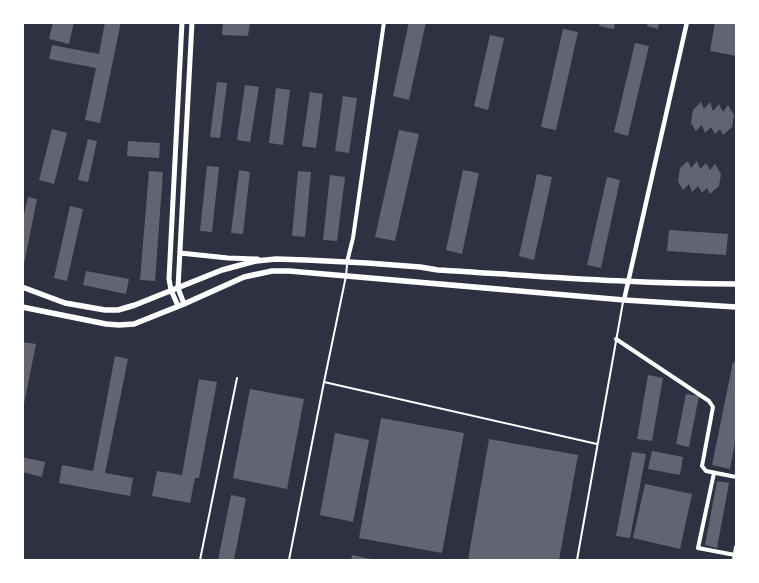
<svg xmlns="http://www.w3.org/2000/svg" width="759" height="583" viewBox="0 0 759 583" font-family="Mulish,sans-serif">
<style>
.building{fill:#626471}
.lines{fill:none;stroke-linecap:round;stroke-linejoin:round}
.service{stroke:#fff;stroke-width:2}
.minor{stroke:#fff;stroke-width:4}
.tertiary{stroke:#fff;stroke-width:4.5}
.secondary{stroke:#fff;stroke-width:5}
.trunk{stroke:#fff;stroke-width:5.5}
</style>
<rect width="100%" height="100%" fill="#2d3142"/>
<path class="building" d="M53 22H74L69 44 49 39Z
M105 22H121L100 123 85 120 96 68 49 59 52 45 99 54Z
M223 22H250L248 36 222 35Z
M409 22H426L409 100 393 96Z
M600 22H615L614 29 599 26Z
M648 22H659L658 29 647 26Z
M715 22H736V56L710 51Z
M563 29 578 32 556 130 541 127Z
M490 35 504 38 488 110 474 106Z
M635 43 649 46 628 136 614 132Z
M217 82 227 83 220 138 210 137Z
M245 85 259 87 250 142 237 140Z
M276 88 290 90 283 145 269 143Z
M310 92 323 94 316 148 302 146Z
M343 96 357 98 349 153 335 151Z
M701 102 704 109 710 102 713 111 719 104 723 112 728 105 734 115 732 127 723 135 720 129 715 134 711 127 705 133 702 125 696 131 691 123 693 110Z
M52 129 67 133 54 184 39 180Z
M399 130 419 134 395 241 375 237Z
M88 139 97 141 88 182 78 180Z
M128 141 160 143 159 158 127 156Z
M688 161 691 168 697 161 700 169 706 163 710 170 715 164 721 174 719 186 710 194 707 188 702 193 698 186 692 192 689 184 683 190 678 182 680 168Z
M207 166 219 167 212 232 200 231Z
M239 170 250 172 243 234 231 233Z
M463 170 479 173 462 254 446 250Z
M149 171 163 172 155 281 140 280Z
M298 171 311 172 305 237 292 236Z
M537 174 552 177 534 260 519 256Z
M330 175 345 177 337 241 323 240Z
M607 177 620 180 601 268 587 265Z
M28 197 37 199 23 269H22V223Z
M70 206 83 209 67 281 54 278Z
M669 230 728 234 726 255 667 251Z
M86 271 129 279 126 294 83 285Z
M22 342 36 344 23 409H22Z
M115 356 128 359 105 473 133 478 130 496 59 483 62 465 93 471Z
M733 362 736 363V437L730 469 712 465Z
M648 375 663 378 652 441 637 439Z
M199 379 217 382 199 478H195L190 503 152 496 157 471 182 475Z
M250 389 304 399 287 489 233 478Z
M686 394 699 396 689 447 676 444Z
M381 418 464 433 442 553 359 538Z
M335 433 369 440 353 522 320 515Z
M489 439 578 455 559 560H468Z
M652 451 683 457 680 475 648 469Z
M632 452 646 454 630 538 616 536Z
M22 457 45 462 42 477 22 472Z
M717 481 729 483 717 548 705 545Z
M645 484 692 494 680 549 633 538Z
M231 495 246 498 234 560H218Z
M352 555 376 560H351Z"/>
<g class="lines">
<path class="service" d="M324 382 346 276 347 265
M200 560 237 378
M289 560 324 382 597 444
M577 560 623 302"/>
<path class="minor" d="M347 262 353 238 384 22
M616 339 709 401 713 407 702 466 706 471 736 477
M714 473 698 548 735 555
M734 560 736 547"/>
<path class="tertiary" d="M624 300 687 22"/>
<path class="secondary" d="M180 253 228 258 258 259
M184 304 178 288 192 22
M178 306 171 290 169 279 182 22"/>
<path class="trunk" d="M22 287 65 303 105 310H118L135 305 222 270 256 261 276 259 306 260 367 263 420 267 438 270C538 276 637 284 736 284
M22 307 106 324 119 325 134 324 184 304 244 277 272 271H289L624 300 736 307"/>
</g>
<rect width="759" height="583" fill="none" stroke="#ffffff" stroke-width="48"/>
</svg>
